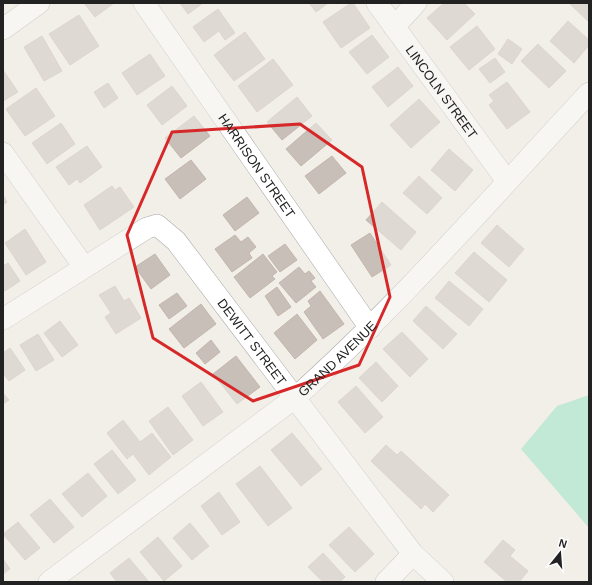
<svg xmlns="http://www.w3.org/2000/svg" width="592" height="585" viewBox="0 0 592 585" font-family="Arial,sans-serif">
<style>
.pitch{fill:#88e0be}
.building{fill:#c7bfb8;stroke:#c4b6ab}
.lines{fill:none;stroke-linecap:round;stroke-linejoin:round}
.minor-casing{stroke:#a9a9a9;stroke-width:22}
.minor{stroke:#fff;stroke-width:21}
.marked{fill:none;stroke:#d62828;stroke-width:3;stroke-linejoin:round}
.labels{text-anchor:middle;stroke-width:3;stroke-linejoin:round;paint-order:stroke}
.street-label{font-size:13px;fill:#222;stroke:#fff}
</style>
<rect width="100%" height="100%" fill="#f2efe9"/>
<path class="pitch" d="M589 395V528L521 449 557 406Z"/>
<path class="building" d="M84 3H114L95 17Z
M180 3H203L188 14Z
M309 3H328L316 12Z
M351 3H353L370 28 341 48 323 22Z
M444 3H464L475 14 447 40 427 18Z
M571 3H589V22L570 4Z
M218 9 235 33 225 40 219 31 204 42 193 27Z
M79 15 99 46 70 65 49 34Z
M568 21 589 40V45L574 63 550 41Z
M477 26 495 49 469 70 450 47Z
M245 32 265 59 234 81 214 55Z
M372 35 389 57 367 74 349 52Z
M42 36 62 71 44 81 24 47Z
M508 39 522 49 512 64 498 54Z
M538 44 566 71 549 88 521 61Z
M150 54 165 76 137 95 122 73Z
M495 58 505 72 490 83 479 69Z
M273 59 293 85 257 112 238 86Z
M398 67 413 86 388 107 372 87Z
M3 70 18 92 3 101Z
M507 82 530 112 507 129 489 105 494 101 489 95Z
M108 83 118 98 104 108 94 92Z
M172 86 187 106 162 125 147 105Z
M36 88 55 116 25 136 6 109Z
M297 97 312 116 282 140 267 122Z
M419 99 440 122 411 148 390 125Z
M194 116 210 136 181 158 165 138Z
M61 123 75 144 47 164 32 143Z
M316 123 332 140 301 166 286 149Z
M87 146 102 167 80 183 77 179 69 185 56 167Z
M449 149 473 170 455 191 431 170Z
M332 156 346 173 319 194 305 176Z
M191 160 206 179 180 199 165 179Z
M419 176 442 198 427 214 403 193Z
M112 186 115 190 120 187 134 207 100 230 84 205Z
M3 195 7 202 3 205Z
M247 197 259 213 235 231 223 215Z
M382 202 416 232 401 250 366 220Z
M497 225 524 249 509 267 481 243Z
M25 229 46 262 26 275 5 243Z
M370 233 391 265 372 277 351 245Z
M235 235 241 242 248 237 256 247 249 253 252 258 232 272 215 249Z
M285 244 297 260 280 272 268 256Z
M474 252 507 280 489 302 455 273Z
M155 254 170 275 151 289 135 267Z
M263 254 277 272 272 276 275 279 250 298 234 277Z
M8 263 20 281 5 291 3 287V266Z
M299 267 305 274 309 271 315 278 311 281 316 287 296 303 279 283Z
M449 281 483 309 469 326 435 298Z
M115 286 124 301 129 298 141 318 116 334 105 317 111 313 99 295Z
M277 287 291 307 278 316 265 296Z
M320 291 344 324 323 339 304 312 311 306 308 301Z
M177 293 187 306 169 319 159 305Z
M201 304 216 324 184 348 169 329Z
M426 306 457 334 443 349 413 321Z
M297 314 317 340 295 359 274 333Z
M60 321 78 345 62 357 44 333Z
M402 332 428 359 410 377 383 349Z
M38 334 54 360 36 371 20 345Z
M211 340 220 352 205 364 196 353Z
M10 348 25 370 9 381 3 373V353Z
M236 356 260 387 237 404 213 374Z
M376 362 398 386 382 402 359 378Z
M201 382 223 412 203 426 182 396Z
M356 386 383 417 365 433 338 402Z
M3 393 9 400 3 404Z
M168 407 193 440 173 455 149 421Z
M123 420 140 442 152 433 171 457 149 475 133 454 127 459 107 433Z
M292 433 322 469 301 486 271 450Z
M386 445 397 455 401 451 449 495 433 512 425 504 421 509 371 461Z
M112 450 136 480 118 494 94 464Z
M260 466 292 508 268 526 236 484Z
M88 473 107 496 82 517 62 494Z
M219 492 240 522 222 535 201 506Z
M50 499 74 527 54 543 30 515Z
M18 522 40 548 25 560 3 534Z
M190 523 209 546 192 560 173 538Z
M349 527 374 554 355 572 329 545Z
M158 537 182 566 164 581 140 552Z
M503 540 515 550 510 556 528 571 519 582H507L484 562Z
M323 553 345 577 340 582H323L308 567Z
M129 558 149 582H117L110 573Z
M3 559 10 569 3 574Z"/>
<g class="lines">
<defs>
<g id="minor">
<path id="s1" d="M144 3 370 328"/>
<path id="s2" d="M377 3 507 181"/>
<path d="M394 27 416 3"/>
<path d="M3 29 39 3"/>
<path d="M3 153 84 267"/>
<path id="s3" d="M3 319 147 228 157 225 176 241 413 554 443 582"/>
<path id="s4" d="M49 582 296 397C401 303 493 196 589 93"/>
<path d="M386 582 413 554"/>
</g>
</defs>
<use href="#minor" class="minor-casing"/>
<use href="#minor" class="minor"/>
</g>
<path d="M0 0H592V585H0ZM300 124 362 167 390 297 359 365 253 401 153 338 127 235 172 132Z" fill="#f2efe9" fill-opacity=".55" fill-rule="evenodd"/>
<path class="marked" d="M300 124 362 167 390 297 359 365 253 401 153 338 127 235 172 132Z"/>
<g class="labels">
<g class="street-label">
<text dy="5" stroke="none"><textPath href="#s2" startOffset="110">LINCOLN STREET</textPath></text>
<text dy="5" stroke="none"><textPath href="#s1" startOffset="198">HARRISON STREET</textPath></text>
<text dy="5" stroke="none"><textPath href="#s3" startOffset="332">DEWITT STREET</textPath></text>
<text dy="5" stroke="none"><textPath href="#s4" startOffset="365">GRAND AVENUE</textPath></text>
</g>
</g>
<rect width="592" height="585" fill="none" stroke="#222222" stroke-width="8"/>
<g transform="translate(560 553) rotate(17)" stroke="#ffffff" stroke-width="3" paint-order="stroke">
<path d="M0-3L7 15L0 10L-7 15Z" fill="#222222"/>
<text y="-6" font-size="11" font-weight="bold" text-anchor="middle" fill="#222222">N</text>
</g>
</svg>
